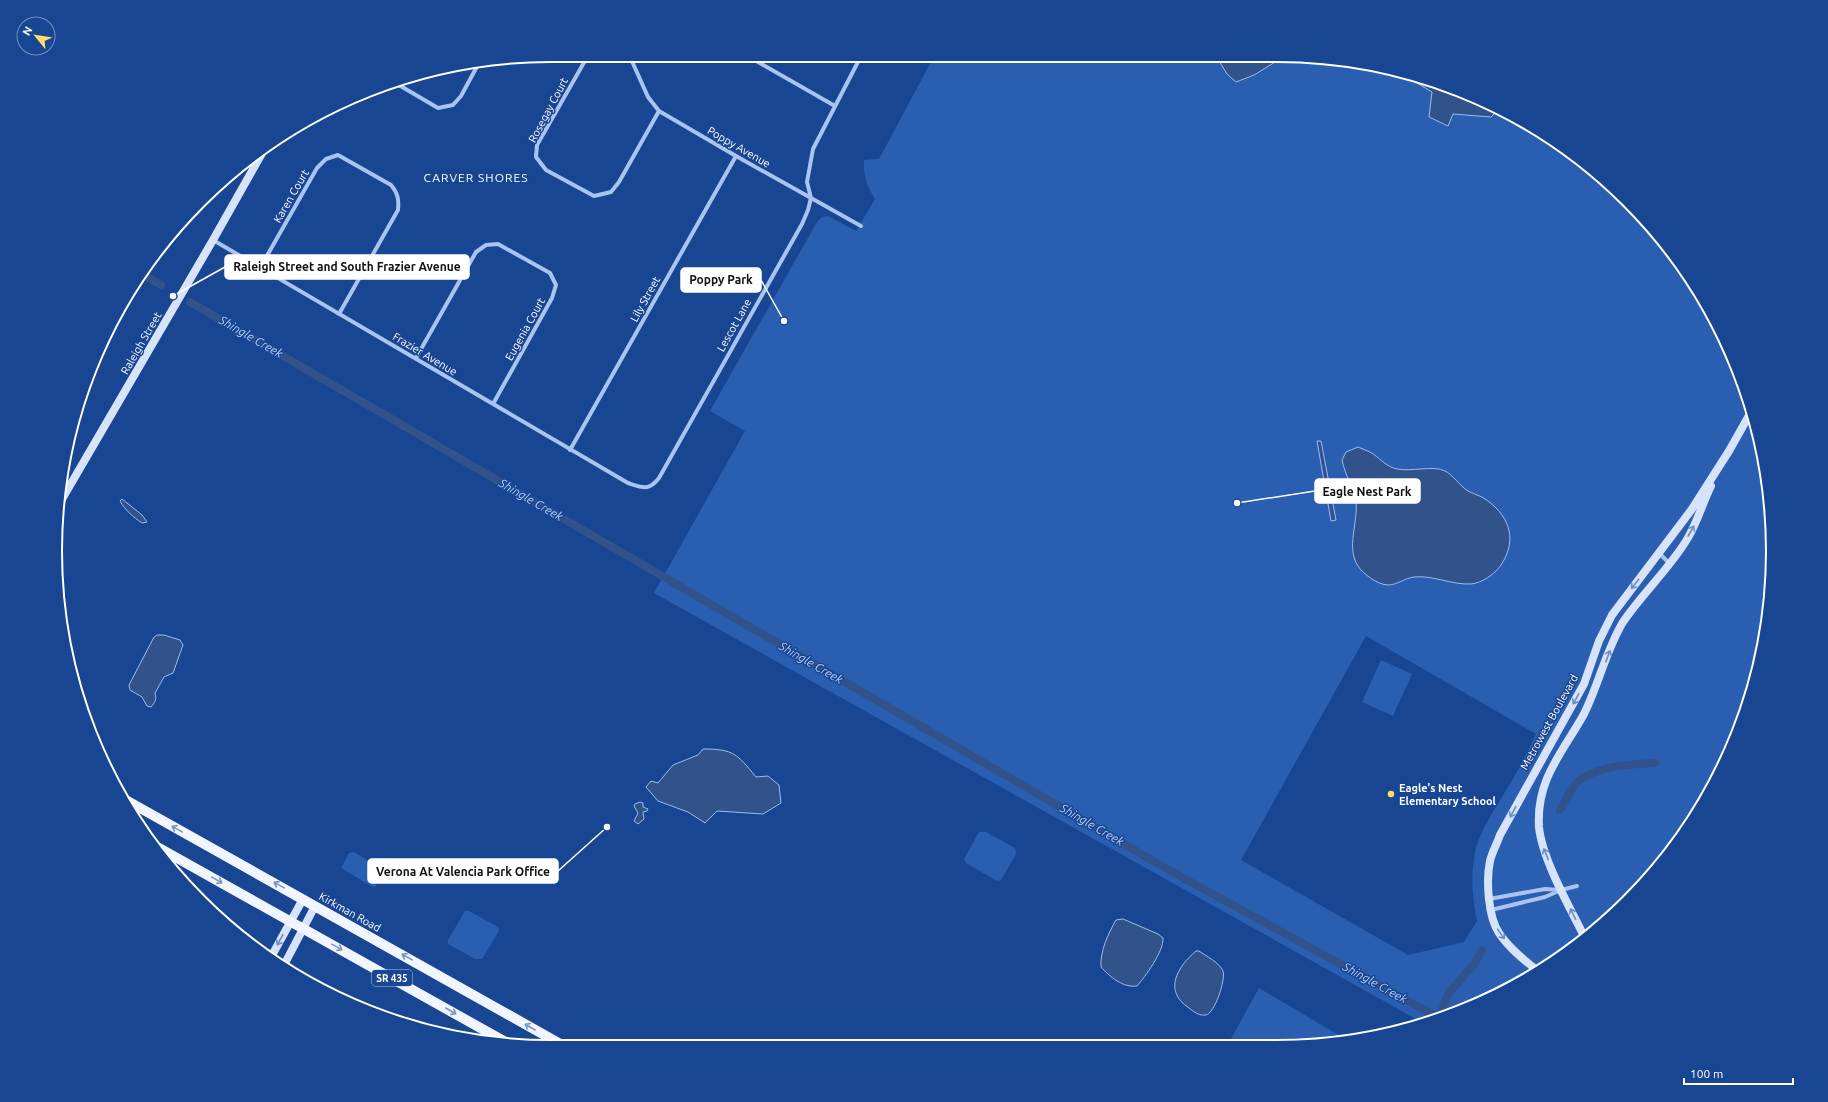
<svg xmlns="http://www.w3.org/2000/svg" width="1828" height="1102" viewBox="0 0 1828 1102" font-family="Ubuntu,sans-serif">
<style>
.green{fill:#2a5eb1;fill-rule:evenodd}
.water{fill:#31528b;stroke:#9abdf2}
.lines{fill:none;stroke-linecap:round;stroke-linejoin:round}
.canal{stroke:#31528b;stroke-width:8}
.street{stroke:#a8c4f0;stroke-width:4}
.secondary{stroke:#d6e3fb;stroke-width:8}
.primary{stroke:#f1f5ff;stroke-width:10}
.oneway{stroke:#6d8dc2}
.oneway2{stroke:#7a95c4}
.poi-dot{fill:#ffdd67;stroke:#184693;stroke-width:1.5}
.labels{text-anchor:middle;stroke-width:3;stroke-linejoin:round;paint-order:stroke}
.shield{fill:#184693;stroke:#bac8df;stroke-width:1}
.shield-label{font-size:10px;font-weight:bold;fill:#fff}
.street-label{font-size:11px;fill:#fff;stroke:#184693}
.poi-label{font-size:11px;font-weight:bold;fill:#fff;stroke:#184693;text-anchor:start}
.neighbourhood-label{font-size:12px;letter-spacing:1px;fill:#fff;stroke:#184693}
.water-label{font-size:12px;font-style:italic;fill:#b4cef7;stroke:#184693}
.rim{fill:none;stroke:#fff;stroke-width:2}
.leader{fill:none;stroke:#fff;stroke-width:1.5}
.callout-dot{fill:#fff;stroke:#184693;stroke-width:1.5}
.callout{fill:#fff;stroke:#fff;stroke-width:1.5}
.callout-label{font-size:12px;text-anchor:middle;font-weight:bold;fill:#111}
</style>
<rect width="100%" height="100%" fill="#184693"/>
<path class="green" d="M1310 56 1437 81 1553 139 1628 200 1690 276 1735 361 1764 454 1773 551 1763 648 1735 741 1689 827 1604 924 1525 981 1423 1023 654 593 745 431 710 411 817 222 822 217 828 216 856 231 875 199C867 186 863 176 864 160L879 159 933 58ZM1366 636 1536 734C1529 748 1523 762 1515 775 1503 797 1483 824 1476 848 1470 873 1472 897 1477 921L1464 942 1408 955 1241 860Z
M1381 660 1412 674 1393 716 1362 702Z
M979 832H986L1015 848 1016 854 1001 880 997 881 966 863 964 859Z
M354 852 382 869 383 873 375 887 371 886 341 868 349 853Z
M465 911H469L498 927 499 931 482 959H475L448 944V940Z
M1259 988 1347 1040 1310 1046H1227Z"/>
<path class="water" d="M1216 56H1285L1254 75 1236 82 1227 74Z
M1416 77 1437 81 1497 111 1491 117 1453 114 1448 126 1429 117 1432 92 1417 83Z
M1317 441H1321L1336 520 1331 521Z
M1358 447C1362 449 1366 450 1370 452 1379 457 1386 467 1397 469 1411 472 1434 465 1445 471 1452 474 1460 486 1468 491 1472 493 1477 495 1482 497 1508 513 1519 538 1501 565 1495 574 1482 583 1471 584 1452 585 1433 575 1414 577 1405 578 1397 585 1388 585 1378 585 1363 574 1358 566 1346 548 1358 523 1356 503 1354 489 1345 475 1342 460L1346 452Z
M122 499 142 515 147 522 142 523C133 517 125 510 120 501Z
M157 635H164L180 640 183 645 173 673 164 677 155 693C157 700 155 702 151 707L147 706 142 697 130 690 129 685 154 637Z
M703 749C734 749 737 754 756 777L768 776 779 785 781 803 763 814 717 811 705 823 688 812 658 801 646 787 651 781 658 783 673 765 698 755Z
M640 802 643 803V807L648 809 647 811 643 812 644 819 638 824 634 821 638 813 634 806 635 804Z
M1123 919 1158 934 1163 938C1164 951 1145 977 1137 986 1123 988 1110 977 1101 967 1100 951 1108 934 1116 920Z
M1196 951H1199C1206 956 1220 963 1223 971 1226 979 1215 1013 1206 1015 1199 1016 1194 1012 1189 1008 1163 991 1177 967 1196 951Z"/>
<g class="lines">
<path class="canal" d="M140 273 161 285
M190 302 1167 869 1437 1017
M1560 810C1565 802 1569 793 1574 786 1589 766 1632 764 1655 763
M1440 1016 1448 994 1475 963 1482 950"/>
<path class="street" d="M751 58 835 106
M586 59 537 145 536 157 546 170 594 196 611 192 619 182 659 111
M631 59 648 97 659 111 736 156 861 226
M392 81 438 108 453 105 461 96 480 61
M213 240 628 483C643 488 649 491 659 478L802 224 808 210 811 198 807 182 813 149 860 58
M260 268 317 168 326 159 338 155 391 185C398 193 399 200 398 210L339 314
M416 358 476 252 486 245 498 244 550 273 556 285 552 298 493 404
M570 450 736 156
M1660 554 1669 563
M1489 899 1545 889 1560 890
M1491 910 1545 897 1561 890 1577 886"/>
<path class="secondary" d="M58 506 213 240 265 148
M1585 938C1570 908 1542 859 1539 827 1536 779 1563 752 1584 714 1599 684 1606 650 1623 622 1642 594 1668 570 1686 541 1697 524 1702 504 1711 486
M270 959 303 899
M283 967 315 906
M1538 971C1524 960 1509 948 1499 933 1488 917 1486 880 1490 861 1492 852 1497 844 1500 835L1584 684 1599 641 1612 615 1692 509 1729 451 1751 412"/>
<path class="primary" d="M124 799 564 1046
M152 844 509 1044"/>
</g>
<defs><path id="oneway-shaft" d="M-6 0H5M1.5-3L5.5 0L1.5 3" fill="none" stroke-width="1.6" stroke-linecap="round" stroke-linejoin="round"/></defs>
<g class="oneway">
<use href="#oneway-shaft" transform="translate(1691 531) rotate(-61)"/>
<use href="#oneway-shaft" transform="translate(1635 584) rotate(129)"/>
<use href="#oneway-shaft" transform="translate(1608 656) rotate(-70)"/>
<use href="#oneway-shaft" transform="translate(1576 699) rotate(118)"/>
<use href="#oneway-shaft" transform="translate(1513 812) rotate(118)"/>
<use href="#oneway-shaft" transform="translate(1546 854) rotate(-112)"/>
<use href="#oneway-shaft" transform="translate(1573 914) rotate(-116)"/>
<use href="#oneway-shaft" transform="translate(1501 934) rotate(55)"/>
<use href="#oneway-shaft" transform="translate(280 940) rotate(118)"/>
</g>
<g class="oneway2">
<use href="#oneway-shaft" transform="translate(177 829) rotate(-151)"/>
<use href="#oneway-shaft" transform="translate(217 880) rotate(29)"/>
<use href="#oneway-shaft" transform="translate(279 885) rotate(-151)"/>
<use href="#oneway-shaft" transform="translate(337 947) rotate(29)"/>
<use href="#oneway-shaft" transform="translate(407 957) rotate(-151)"/>
<use href="#oneway-shaft" transform="translate(451 1011) rotate(30)"/>
<use href="#oneway-shaft" transform="translate(530 1027) rotate(-150)"/>
</g>
<circle class="poi-dot" cx="1391" cy="794" r="4"/>
<g class="labels">
<rect class="shield" x="372" y="970" width="40" height="16" rx="3"/>
<g class="shield-label">
<text x="392" y="982">SR 435</text>
</g>
<g class="street-label">
<text transform="translate(548 110) rotate(-62)" y="4">Rosegay Court</text>
<text transform="translate(739 147) rotate(30)" y="4">Poppy Avenue</text>
<text transform="translate(291 196) rotate(-60)" y="4">Karen Court</text>
<text transform="translate(645 299) rotate(-61)" y="4">Lily Street</text>
<text transform="translate(734 325) rotate(-61)" y="4">Lescot Lane</text>
<text transform="translate(525 329) rotate(-61)" y="4">Eugenia Court</text>
<text transform="translate(141 343) rotate(-60)" y="4">Raleigh Street</text>
<text transform="translate(425 354) rotate(31)" y="4">Frazier Avenue</text>
<text transform="translate(1549 722) rotate(-61)" y="4">Metrowest Boulevard</text>
<text transform="translate(350 912) rotate(29)" y="4">Kirkman Road</text>
</g>
<g class="poi-label">
<text x="1399" y="792">Eagle's Nest<tspan x="1399" dy="13">Elementary School</tspan></text>
</g>
<g class="neighbourhood-label">
<text x="476" y="182">CARVER SHORES</text>
</g>
<g class="water-label">
<text transform="translate(251 337) rotate(30)" y="4">Shingle Creek</text>
<text transform="translate(531 500) rotate(30)" y="4">Shingle Creek</text>
<text transform="translate(811 663) rotate(30)" y="4">Shingle Creek</text>
<text transform="translate(1092 825) rotate(30)" y="4">Shingle Creek</text>
<text transform="translate(1375 983) rotate(29)" y="4">Shingle Creek</text>
</g>
</g>
<path d="M0 0H1828V1102H0ZM551 62H1277A489 489 0 0 1 1766 551V551A489 489 0 0 1 1277 1040H551A489 489 0 0 1 62 551V551A489 489 0 0 1 551 62Z" fill="#184693" fill-rule="evenodd"/>
<path class="rim" d="M551 62H1277A489 489 0 0 1 1766 551V551A489 489 0 0 1 1277 1040H551A489 489 0 0 1 62 551V551A489 489 0 0 1 551 62Z"/>
<path class="leader" d="M173 296L225 267M784 321L761 280M1237 503L1315 491M607 827L558 871"/>
<g class="callout-dot">
<circle cx="173" cy="296" r="4"/>
<circle cx="784" cy="321" r="4"/>
<circle cx="1237" cy="503" r="4"/>
<circle cx="607" cy="827" r="4"/>
</g>
<g class="callout">
<rect x="225" y="255" width="244" height="24" rx="4"/>
<rect x="681" y="268" width="80" height="24" rx="4"/>
<rect x="1315" y="479" width="105" height="24" rx="4"/>
<rect x="368" y="859" width="190" height="24" rx="4"/>
</g>
<g class="callout-label">
<text x="347" y="271">Raleigh Street and South Frazier Avenue</text>
<text x="721" y="284">Poppy Park</text>
<text x="1367" y="496">Eagle Nest Park</text>
<text x="463" y="876">Verona At Valencia Park Office</text>
</g>
<g transform="translate(36 36) rotate(300)"><circle r="19" fill="#184693" stroke="#7490be"/>
<path d="M0-3L7 15L0 10L-7 15Z" fill="#ffdd67"/>
<text y="-6" font-size="11" font-weight="bold" text-anchor="middle" fill="#ffffff">N</text>
</g>
<path d="M1684 1078v6h109v-6" fill="none" stroke="#ffffff" stroke-width="2"/>
<text x="1690" y="1078" font-size="12" fill="#ffffff" stroke="#184693" stroke-width="3" paint-order="stroke">100 m</text>
</svg>
